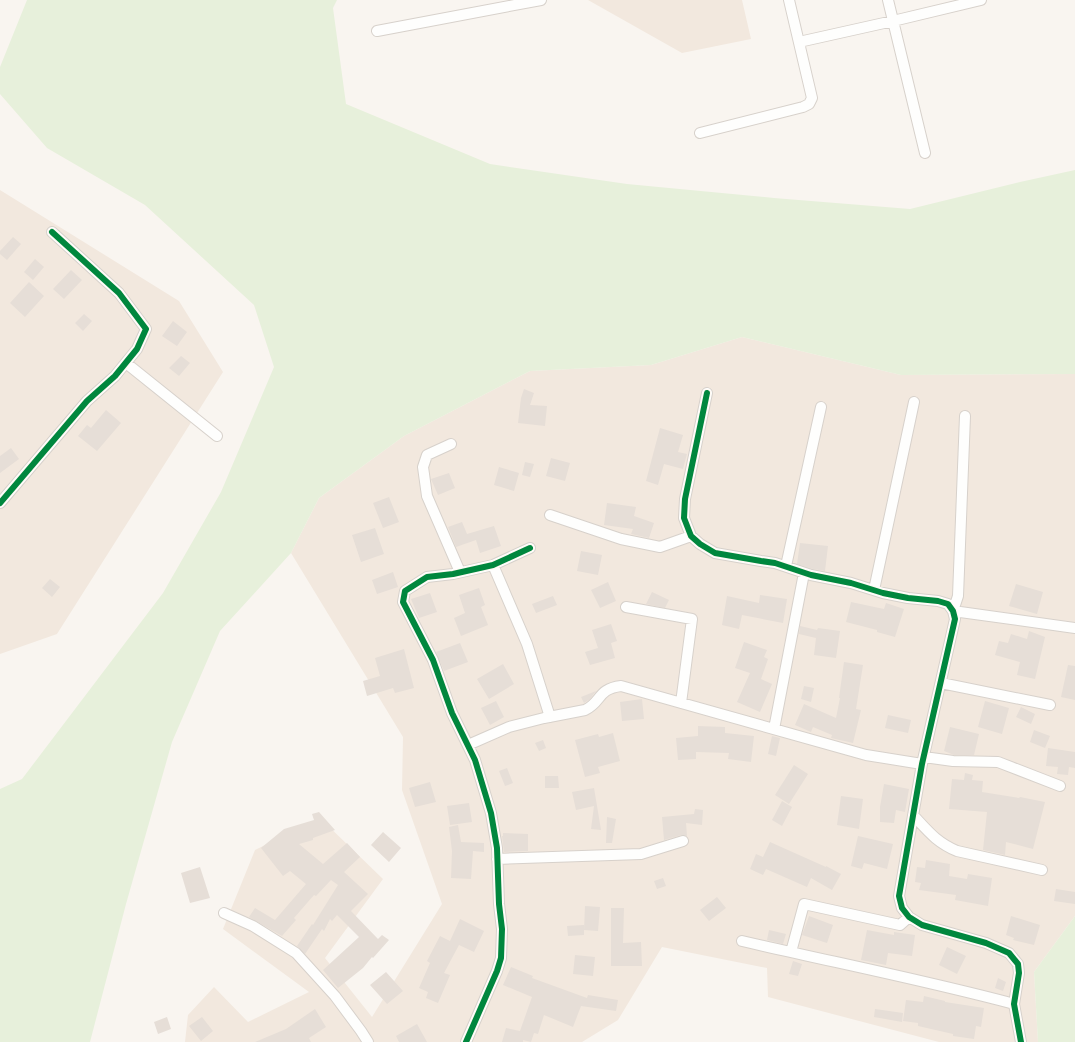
<svg xmlns="http://www.w3.org/2000/svg" width="1075" height="1042" viewBox="0 0 1075 1042" font-family="Raleway,sans-serif">
<style>
.residential{fill:#f2e8de}
.green{fill:#e7f0db}
.building{fill:#e6ded7}
.lines{fill:none;stroke-linecap:round;stroke-linejoin:round}
.minor-casing{stroke:#d7d1cb;stroke-width:12}
.minor{stroke:#fefefd;stroke-width:10}
.cycleway-casing{stroke:#fffaf3;stroke-width:8}
.cycleway{stroke:#00873e;stroke-width:6}
</style>
<rect width="100%" height="100%" fill="#f9f5f0"/>
<path class="residential" d="M588 0H742L751 39 682 53Z
M0 190 179 301 223 372 57 634 0 654Z
M742 337 901 375 1075 374V916L1034 972 1038 1042H939L768 997 767 968 662 947 618 1020 582 1042H185L188 1015 214 987 248 1022 309 992 223 929 255 850 320 818 383 879 325 958 372 1017 442 904 402 790 403 737 291 553 319 498 404 436 530 371 651 365Z"/>
<path class="green" d="M27 0H337L333 8 346 104 490 164 627 184 774 198 910 209 1020 182 1075 170V374L901 375 742 337 651 365 530 371 404 436 319 498 291 553 220 631 172 742 126 904 90 1042H0V789L22 779 163 593 221 492 274 367 254 305 145 205 47 148 0 94V67Z
M1075 916V1042H1038L1034 972Z"/>
<path class="building" d="M13 237 21 244 7 260 0 254V251Z
M35 259 44 267 33 280 24 272Z
M71 270 82 280 64 299 53 289Z
M29 282 44 296 25 317 10 303Z
M84 314 92 321 83 331 75 323Z
M173 321 187 332 177 346 162 336Z
M181 356 190 363 179 376 169 368Z
M524 389 534 393 530 405 547 406 545 426 518 423 521 398Z
M106 410 121 423 97 451 78 436 87 425 91 428Z
M660 428 683 435 678 452 687 454 683 469 664 464 658 485 646 481Z
M11 448 19 459 0 473V456Z
M551 458 570 463 565 481 546 476Z
M525 462 534 464 530 477 522 475Z
M499 467 519 473 514 491 494 485Z
M449 473 455 488 438 495 431 479Z
M389 497 399 522 383 528 373 503Z
M607 503 636 507 634 516 654 523 649 538 631 534 633 529 604 525Z
M462 522 467 534 494 526 501 546 480 553 476 540 456 547 448 527Z
M375 528 384 554 361 562 352 535Z
M800 543 828 546 825 571 813 569 797 564Z
M581 551 602 555 598 575 577 571Z
M393 572 398 587 377 594 372 580Z
M50 579 60 587 52 597 42 588Z
M608 582 616 601 600 608 591 590Z
M1016 584 1043 592 1037 614 1009 606Z
M479 588 485 605 481 607 488 625 461 636 454 618 465 613 459 595Z
M652 592 669 600 665 608 646 604Z
M430 593 437 612 419 618 411 599Z
M760 595 787 599 783 623 742 615 739 629 722 625 727 596 759 603Z
M553 596 557 605 536 613 532 604Z
M851 602 884 609 886 603 904 609 895 637 877 632V630L846 622Z
M611 624 617 641 611 643 615 658 590 665 585 652 598 648 592 630Z
M800 626 817 630 818 628 840 631 836 658 814 655 816 638 799 634Z
M1029 631 1045 637 1035 679 1017 675 1020 662 995 655 999 641 1008 643 1011 634 1027 639Z
M744 642 767 650 764 657 768 659 761 679 772 684 760 712 737 702 750 673 735 668Z
M460 643 468 662 444 671 436 652Z
M404 649 414 688 395 693 393 688 367 696 363 681 380 676 375 658Z
M844 662 863 665 856 709 861 710 853 743 831 738 832 735 813 727 811 732 795 725 804 704 836 718 840 698H839Z
M503 664 514 684 489 699 477 679Z
M1068 665 1075 666V700L1061 697Z
M804 686 814 688 811 702 801 699Z
M596 691 590 699 584 703 581 697Z
M642 699 644 719 622 721 620 702Z
M496 701 504 717 490 725 481 708Z
M985 701 1009 708 1002 734 978 727Z
M1021 707 1035 714 1031 724 1016 717Z
M888 715 911 720 908 733 885 728Z
M698 726 725 727V733L754 736 751 762 728 759 729 753 696 752V759L678 760 676 738 698 736Z
M950 727 979 734 974 755H954L944 751Z
M1034 730 1050 736 1045 748 1030 742Z
M613 733 620 761 598 767 600 773 585 777 575 740 598 734 599 737Z
M772 736 780 738 776 756 768 754Z
M543 740 546 748 539 751 535 743Z
M1048 748 1075 752V768L1069 767 1068 775 1057 774 1058 767 1046 766Z
M794 765 808 774 789 804 775 795Z
M507 768 513 783 505 786 499 771Z
M965 773 973 775 972 780 983 781 982 792 1019 798 1020 797 1045 802 1033 849 1006 842 1005 855 983 850 987 812 949 809 952 779 964 780Z
M545 776H558L559 788H545Z
M430 782 436 802 415 807 409 788Z
M884 784 909 789 905 812 896 810 894 823 880 822V807Z
M594 788 601 830 591 829 594 806 576 810 572 792Z
M841 796 863 799 859 829 837 825Z
M782 801 792 807 782 826 772 820Z
M469 803 472 822 450 825 447 806Z
M695 809 703 810 702 825 686 823 687 836 681 835 664 840 662 817 694 814Z
M319 812 335 830 313 838V840L299 844 323 864 347 843 360 857 344 872 368 894 351 911 378 939 382 935 389 940 373 958 372 957 363 968 338 988 323 970 359 937 337 915 332 921 330 919 324 931 322 929 305 954 297 946 312 924 313 925 338 885 331 880 316 896 314 895 294 918 296 920 282 936 249 917 255 908 275 920 306 884 290 871 283 876 261 848 284 829 314 820 312 814Z
M607 817 616 819 612 843H606Z
M458 825 461 842 484 843V852L473 851 471 879 451 878 452 851 449 827Z
M383 832 401 848 389 862 371 845Z
M503 833 528 834V851L504 852 502 836H503Z
M858 836 893 844 887 869 864 863 862 869 851 866Z
M770 842 826 867V866L841 874 832 890 811 878 807 887 766 869 763 875 750 869 756 854 763 857Z
M926 860 950 864 949 876 967 879 968 874 992 878 988 906 955 900 956 895 919 890 921 883 915 882 917 867 925 868Z
M200 867 210 898 190 903 181 873Z
M663 878 666 886 657 889 654 881Z
M1056 889 1075 892V904L1054 901Z
M717 897 726 908 709 921 700 910Z
M585 906 600 907 598 931 584 930Z
M611 908H624L623 943 641 942 642 966H611Z
M809 916 833 925 827 943 802 935Z
M1011 916 1040 925 1034 945 1013 940 1014 938 1006 935Z
M460 919 484 931 474 952 459 945 444 973 450 975 438 1003 426 998 428 992 419 988 430 963 427 961 440 936 450 941Z
M584 925V935L568 936 567 926Z
M769 930 786 934 783 944 767 940Z
M867 930 894 935V932L915 935 912 956 888 953 886 965 861 960Z
M947 947 966 956 957 974 939 965Z
M575 955 595 957 593 976 573 974Z
M793 961 802 964 798 976 789 974Z
M511 967 533 976 532 978 587 998 588 995 618 1000 616 1011 581 1006 573 1027 544 1015 538 1034 534 1033 531 1042 523 1040V1042H502L506 1028 520 1031 532 997 503 985Z
M386 972 403 991 387 1004 370 985Z
M998 978 1006 982 1003 991 995 988Z
M924 996 945 1001V1002L984 1008 981 1027 976 1026 974 1039 953 1036V1034L918 1026V1023L903 1021 906 1000 923 1002Z
M315 1009 326 1027 309 1038 311 1042H255L286 1029Z
M875 1009 903 1013 902 1022 874 1017Z
M167 1017 171 1029 158 1034 154 1022Z
M202 1017 213 1031 201 1041 189 1026Z
M417 1024 427 1042H399L396 1036Z"/>
<g class="lines">
<defs>
<path id="minor" d="M888 0 925 153
M377 31 541 0
M799 42 893 21 981 0
M700 133 803 107 809 104 812 98 789 0
M126 363 217 436
M707 393 685 499 684 518 691 536 700 544 715 553 761 561 775 563 811 575 851 583 883 593 908 598 938 601 948 604 953 611 955 619 922 764 899 896 902 908 909 917 922 925 986 943 1009 953 1018 964 1019 973 1014 1004 1021 1042
M965 416 958 596 953 611 1075 628
M451 444 427 455 423 467 427 496 460 572
M0 503 87 401 115 376 137 349 146 329 119 293 52 232
M550 515 621 539 660 547 691 536
M493 565 527 644 550 717
M786 566 821 407
M874 590 914 402
M626 607 692 619 681 703
M941 683 1050 705
M774 729 804 573
M468 745 509 727 544 718 585 710C602 702 597 689 621 686L866 755 922 764
M924 757 953 761 998 762 1060 786
M913 815C928 831 936 842 957 851L1042 870
M497 859 641 854 683 841
M224 913 253 926 296 953 335 996 361 1031 368 1042
M742 941C832 962 924 980 1014 1004
M791 952 804 904 900 925 909 917
M466 1042 497 971 501 958 502 929 499 904 497 848 491 813 475 760 452 713 433 660 403 602 405 591 427 577 453 574 493 565 530 548"/>
</defs>
<use href="#minor" class="minor-casing"/>
<use href="#minor" class="minor"/>
<defs>
<path id="cycleway" d="M707 393 685 499 684 518 691 536 700 544 715 553 761 561 775 563 811 575 851 583 883 593 908 598 938 601 948 604 953 611 955 619 922 764 899 896 902 908 909 917 922 925 986 943 1009 953 1018 964 1019 973 1014 1004 1021 1042
M0 503 87 401 115 376 137 349 146 329 119 293 52 232
M466 1042 497 971 501 958 502 929 499 904 497 848 491 813 475 760 452 713 433 660 403 602 405 591 427 577 453 574 493 565 530 548"/>
</defs>
<use href="#cycleway" class="cycleway-casing"/>
<use href="#cycleway" class="cycleway"/>
</g>
</svg>
